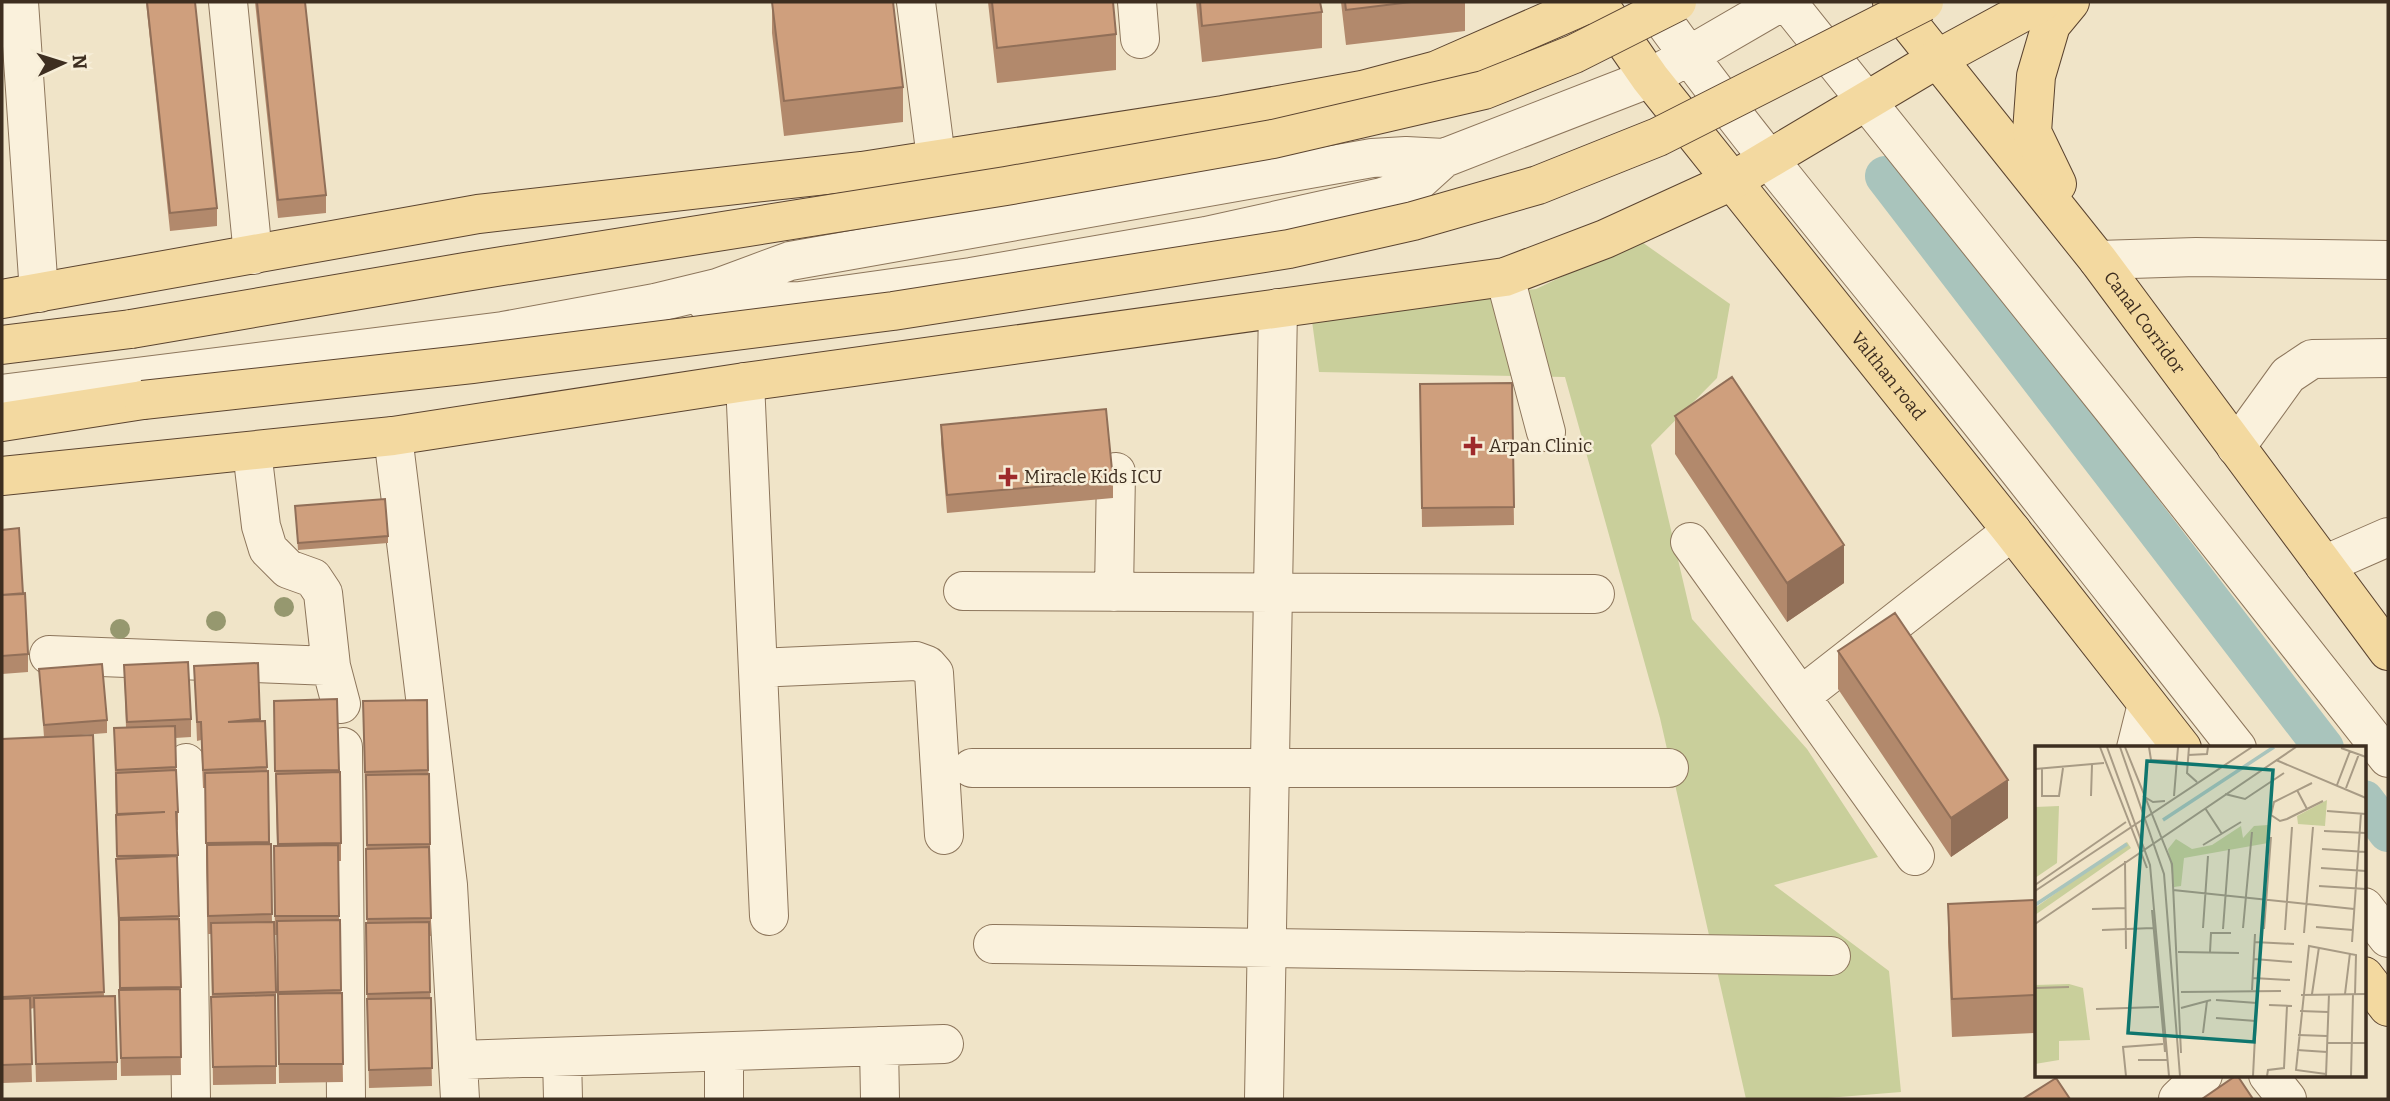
<svg xmlns="http://www.w3.org/2000/svg" width="2390" height="1101" viewBox="0 0 2390 1101" font-family="Bitter,serif">
<style>
.green{fill:#c9cf9b}
.lines{fill:none;stroke-linecap:round;stroke-linejoin:round}
.canal{stroke:#a9c4bc;stroke-width:40}
.minor-casing{stroke:#8d765c;stroke-width:40}
.major-casing{stroke:#5b4430;stroke-width:40}
.minor{stroke:#faf1dc;stroke-width:38}
.major{stroke:#f3d9a0;stroke-width:38}
.major-bridge-casing{stroke:#5b4430;stroke-width:40;stroke-linecap:butt}
.major-bridge{stroke:#f3d9a0;stroke-width:38}
.tree{fill:#96986f}
.wall{fill:#b2896c}
.shaded-wall{fill:#916f58}
.building{fill:#cf9f7d;stroke:#916f58;stroke-width:2}
.poi-dot{fill:#9e2a2b;stroke:#f7eed8;stroke-width:2.5}
.labels{text-anchor:middle;stroke-width:5;stroke-linejoin:round;paint-order:stroke}
.street-label{font-size:18px;fill:#3d2e20;stroke:#f7eed8}
.poi-label{font-size:18px;fill:#3d2e20;stroke:#f7eed8;text-anchor:start}
.inset-river{fill:none;stroke:#a9c4bc;stroke-width:3.5}
.inset-road{fill:none;stroke:#a89b85;stroke-width:2}
.view{fill:#0f766e;fill-opacity:0.15;stroke:#0f766e;stroke-width:3.5}
.inset-edge{fill:none;stroke:#3d2e20;stroke-width:3.5}
</style>
<rect width="100%" height="100%" fill="#f0e4c8"/>
<path class="green" d="M1639 240 1730 304 1717 378 1651 445 1692 619 1807 749 1878 857 1774 885 1889 971 1901 1092 1815 1099H1746L1660 718 1565 377 1319 372 1311 314 1536 289Z"/>
<g class="lines">
<path class="canal" d="M1885 176 2324 748
M2364 800 2388 832"/>
<defs>
<path id="minor" d="M19 2 39 293
M228 2 253 255
M916 2 936 158
M1137 2 1140 39
M1650 2C1735 122 1830 234 1921 348 2028 481 2132 615 2237 748
M1787 2 2116 413 2388 758
M2098 260 2196 257 2388 260
M1505 277 1546 432
M706 302 800 301 971 277 1206 236 1382 197 1412 187 1444 158 1650 78 1781 2
M745 382 769 916
M2 394 503 331 655 303 717 288 790 261 1372 158 1406 156 1444 158
M393 436 448 885 460 1099
M2236 447 2288 375 2312 359 2388 358
M252 451 261 526 268 549 288 569 313 578 323 593 331 666 341 704
M1690 542 1915 856
M2324 565 2388 537
M963 591 1595 594
M1114 592 1116 472
M49 655 331 666
M758 668 916 661 927 665 934 673 944 835
M1801 696 2012 531
M343 747 346 1099
M2136 748 2147 704
M186 763 191 1099
M972 768H1669
M2364 907 2388 938
M993 944 1831 956
M879 1046 880 1099
M724 1052V1099
M562 1057 563 1099
M459 1060 944 1044
M2268 1075 2287 1099
M1264 1099 1278 308
M2178 1099 2203 1075"/>
<g id="major">
<path id="s1" d="M1892 2 2098 260 2388 651"/>
<path id="s2" d="M1600 6 1650 78 2012 531 2182 748"/>
<path d="M2057 184 2032 132 2036 76 2051 25 2070 2"/>
<path d="M2 299 478 214 862 171 1223 115 1362 90 1437 70 1592 2"/>
<path d="M2 345 131 329"/>
<path d="M2 422 143 400"/>
<path d="M2 476 393 436 745 382 1505 277 1605 239 1732 181 1937 59 2042 2"/>
<path d="M2364 976 2388 1007"/>
</g>
</defs>
<use href="#minor" class="minor-casing"/>
<use href="#major" class="major-casing"/>
<use href="#minor" class="minor"/>
<use href="#major" class="major"/>
<defs>
<path id="major-bridge" d="M131 329 465 272 1006 186 1273 139 1484 90 1574 54 1677 2
M143 400 472 364 893 311 1289 249 1413 221 1538 185 1658 137 1924 2"/>
</defs>
<use href="#major-bridge" class="major-bridge-casing"/>
<use href="#major-bridge" class="major-bridge"/>
</g>
<g class="tree">
<circle cx="284" cy="607" r="10"/>
<circle cx="216" cy="621" r="10"/>
<circle cx="120" cy="629" r="10"/>
</g>
<path class="wall" d="M146 2H195L217 208V226L170 231Z
M255 2H305L326 195V213L278 218Z
M772 2 903 87V122L784 136 772 33Z
M988 2H1113L1116 34V70L997 83Z
M1196 2H1320L1322 12V48L1202 62Z
M1341 2H1465V31L1346 45Z
M1512 383 1514 525 1422 527 1420 384Z
M1675 416 1844 583 1787 622 1675 454Z
M941 425 1113 480V498L947 513 941 443Z
M295 506 388 536V543L298 550Z
M2 530 23 594 28 654V672L2 674Z
M1838 651 2008 818 1951 857 1838 689Z
M258 663 260 721H265L267 771H268L272 922 276 992V1084L213 1085 211 934H208L205 788H203L201 740 197 741 194 666Z
M124 665 191 719V737L175 738 178 812V830H177L179 916 181 1075 121 1076 114 728H126Z
M39 669 107 720V733L81 735H93L104 996 117 1062V1080L36 1082 34 1008 30 1009 32 1082 2 1083V739L44 737Z
M337 699 341 843V861H338L339 920H340L343 1082 279 1083 277 935H275L274 864 277 846 274 719Z
M427 700 430 844 431 936H429L432 1086 369 1088 366 942 367 923 366 790H365L363 701Z
M2036 900V1033L1952 1037 1948 942V904Z"/>
<path class="shaded-wall" d="M1844 545V583L1787 622V583Z
M2008 780V818L1951 857V818Z"/>
<path class="building" d="M147 2H195L217 208 170 213Z
M257 2H305L326 195 278 200Z
M772 2H893L903 87 784 101Z
M992 2H1113L1116 34 997 48Z
M1200 2H1320L1322 12 1202 26Z
M1345 2H1411L1346 10Z
M1732 377 1844 545 1787 583 1675 416Z
M1512 383 1514 507 1422 508 1420 384Z
M1106 409 1113 480 947 495 941 425Z
M385 499 388 536 298 543 295 506Z
M19 528 23 594 2 595V530Z
M25 593 28 654 2 656V595Z
M1895 613 2008 780 1951 818 1838 651Z
M188 662 191 719 127 722 124 665Z
M258 663 260 719 228 722 265 721 267 767 203 770 201 722H197L194 666Z
M102 664 107 720 44 725 39 669Z
M337 699 339 770 275 771 274 701Z
M427 700 428 770 365 772 363 701Z
M175 726 176 767 116 770 114 728Z
M93 735 104 992 2 997V739Z
M176 770 178 812H176L178 855 117 856 116 815 165 812 117 814 116 773Z
M268 771 269 842 206 843 205 773Z
M340 772 341 843 278 844 276 774Z
M429 774 430 844 367 845 366 775Z
M271 844 272 914 208 916 207 845Z
M338 845 339 916H275L274 846Z
M429 847 431 918 367 919 366 849Z
M177 856 179 916 119 918 116 859Z
M2036 900V995L1952 999 1948 904Z
M179 919 181 987 120 988 119 920Z
M340 920 341 990 278 992 277 921Z
M274 922 276 992 213 994 211 923Z
M429 922 430 992 367 994 366 923Z
M180 989 181 1057 121 1058 119 990Z
M342 993 343 1064H279L278 994Z
M275 995 276 1066 213 1067 211 997Z
M115 996 117 1062 36 1064 34 998Z
M30 998 32 1064 2 1065V999Z
M431 998 432 1068 369 1070 367 999Z
M2237 1075 2253 1099H2202Z
M2056 1078 2070 1099H2023Z"/>
<g class="poi-dot">
<path d="M1469.5 435.5h7v7h7v7h-7v7h-7v-7h-7v-7h7z"/>
<path d="M1004.5 466.5h7v7h7v7h-7v7h-7v-7h-7v-7h7z"/>
</g>
<g class="labels">
<g class="street-label">
<text dy="6" stroke="none"><textPath href="#s1" startOffset="408">Canal Corridor</textPath></text>
<text dy="6" stroke="none"><textPath href="#s2" startOffset="469">Valthan road</textPath></text>
</g>
<g class="poi-label">
<text x="1489" y="452">Arpan Clinic</text>
<text x="1024" y="483">Miracle Kids ICU</text>
</g>
</g>
<g transform="translate(2035 746)">
<rect width="331" height="331" fill="#f0e4c8"/>
<path d="M292 54 290 80 263 78 262 70ZM24 60 22 117 0 132V61ZM233 79V97L149 112 146 140 139 141 133 103 141 93 157 103 177 99 206 80 208 92 219 80ZM92 96 96 102 0 169V162ZM34 238 48 242 55 294 24 295V314L0 318V239Z" fill="#c9cf9b"/>
<path class="inset-river" d="M128 74 239 1M0 159 92 98"/>
<path class="inset-road" d="M65 1 112 122M72 1 115 119 134 330M85 1 129 128 145 330M90 1 137 118 146 307M114 1 116 14 142 15M154 1 152 27 162 36M306 2 331 11M153 9 172 8 173 1M241 14 331 52M7 22V50H24L28 22M0 23 69 17M277 37 239 56 236 69 245 75 252 73 288 55M302 39 315 5M311 42 324 8M262 44 272 63M190 48 210 53 249 27M56 50 57 19M108 50 118 56 130 55M139 50 143 1M170 62 187 88M292 65 331 68M289 85 331 87M168 99 206 76M287 103 331 106M90 115 91 203M286 122 331 125M0 139 91 76M284 140 331 143M138 144 319 163M0 145 217 1M57 163 91 162M117 164 130 306M0 178 261 1M281 181 318 184M168 182 173 110M208 182 217 86M188 183 194 103M229 183 236 91M67 184 118 182M250 184 257 81M269 187 278 81M219 196 259 198M317 196 326 67M143 206 204 207M175 206 176 187H196M219 213 257 216M218 232 255 234M0 242 34 241M217 244 220 188M146 246 246 245M277 248 284 201M310 248 315 207M266 249 331 248M181 254 222 257M234 259 257 260M146 262 176 254M61 263 124 261M265 265 293 266M181 272 221 275M168 287 172 255M263 289 292 290M292 297H331M262 304 292 306M103 314H132M291 328 261 324 274 200 321 209 320 248M91 330 88 301 128 298M218 330 222 251M232 330 233 324 249 322 252 260M291 330 294 248M316 330 318 248"/>
<path class="view" d="M112 15 238 24 219 296 93 287Z"/>
<rect width="331" height="331" class="inset-edge"/>
</g>
<rect width="2390" height="1101" fill="none" stroke="#3d2e20" stroke-width="7"/>
<g transform="translate(63 63) rotate(86)" stroke="#f7eed8" stroke-width="5" paint-order="stroke">
<path d="M0-5L12 26L0 18L-12 26Z" fill="#3d2e20"/>
<text y="-10" font-size="19" font-weight="bold" text-anchor="middle" fill="#3d2e20">N</text>
</g>
</svg>
